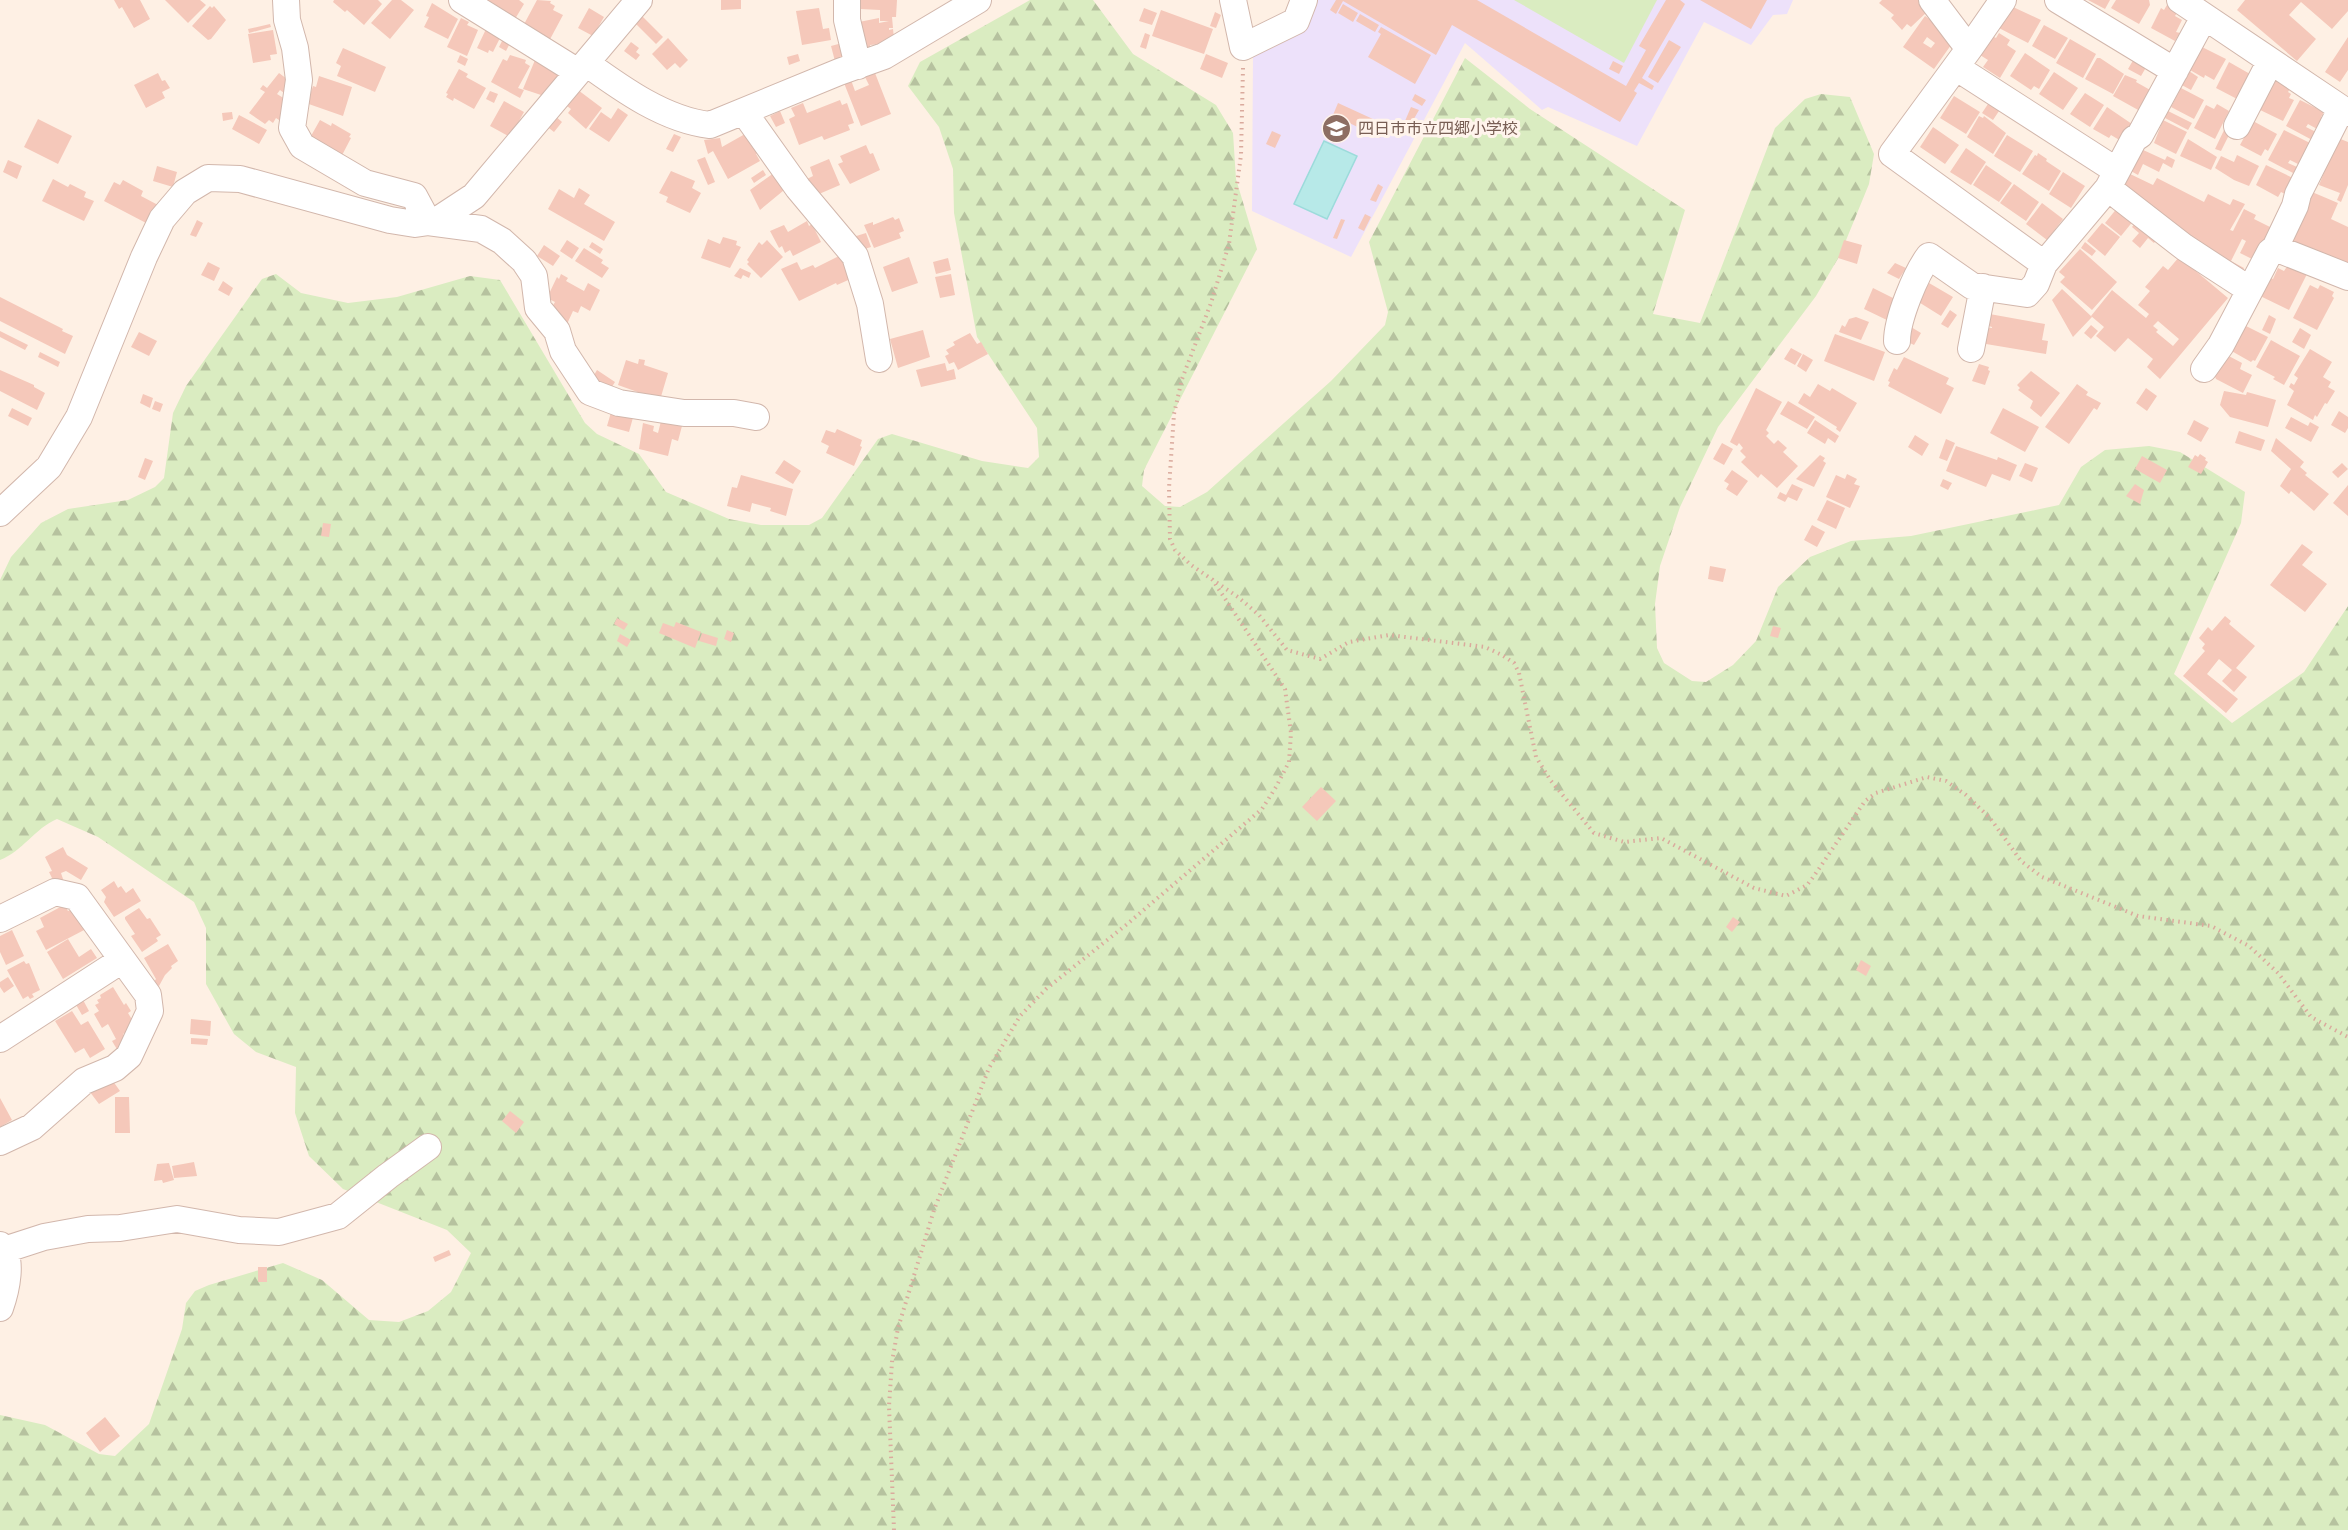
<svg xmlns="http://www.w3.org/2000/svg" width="2348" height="1530" viewBox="0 0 2348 1530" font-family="Ubuntu,'Noto Sans JP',sans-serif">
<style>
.education{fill:#ede1fa}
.forest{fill:url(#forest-firs)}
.park{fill:#daecc1}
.water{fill:#b7e9e8;stroke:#9cdbdb;stroke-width:1.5}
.building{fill:#f5c8ba;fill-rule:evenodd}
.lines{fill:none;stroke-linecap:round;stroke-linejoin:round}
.minor-casing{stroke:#d2b7ac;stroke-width:28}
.path{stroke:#daaa9d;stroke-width:4;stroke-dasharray:1.5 4.5;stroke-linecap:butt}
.minor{stroke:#fff;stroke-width:26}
.labels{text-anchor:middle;stroke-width:6;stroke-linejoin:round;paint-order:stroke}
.education-label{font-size:16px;fill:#785e54;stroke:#fff4ec;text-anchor:start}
</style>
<defs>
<pattern id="forest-firs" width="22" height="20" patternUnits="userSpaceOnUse" patternTransform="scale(1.5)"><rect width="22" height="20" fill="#daecc1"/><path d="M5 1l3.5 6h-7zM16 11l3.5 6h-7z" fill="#b6c29f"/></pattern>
</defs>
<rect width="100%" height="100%" fill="#fef0e4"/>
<path class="education" d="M1312 0H1793L1787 14 1773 15 1751 45 1704 22 1637 146 1548 107 1542 110 1465 43 1351 257 1252 211 1253 53Z"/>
<path class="forest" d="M1030 0H1093L1133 54 1216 105 1233 133 1236 179 1257 249 1144 470 1142 486 1165 506 1180 507 1207 492 1331 381 1385 325 1388 312 1369 242 1465 58 1530 109 1685 210 1653 314 1700 323 1775 128 1805 99 1821 94 1850 97 1874 154 1869 184 1840 255 1816 296 1718 427 1680 507 1660 566 1655 604 1657 648 1664 663 1692 681 1706 682 1733 665 1756 641 1778 587 1810 557 1851 541 1911 536 2059 505 2081 467 2105 450 2149 446 2180 452 2245 492 2241 523 2174 674 2232 723 2304 672 2348 606V1530H0V1415L45 1425 99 1454 115 1456 149 1424 182 1329 186 1303 195 1291 209 1285 283 1263 322 1280 369 1320 399 1322 428 1311 451 1292 471 1253 447 1230 343 1189 309 1156 295 1113 296 1067 256 1052 234 1034 206 984V928L194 902 98 837 57 819C34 829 23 851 0 860V580L11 557 41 523 68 509 128 500 155 487 164 478 173 413 186 386 262 279 276 274 301 293 348 303 397 297 470 276 500 280 585 423 597 434 639 454 666 492 729 519 761 525H809L822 518 878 439 892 434 982 461 1028 468 1039 457 1037 428 977 337 954 213 953 169 939 127 908 86 920 62Z"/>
<path class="park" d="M1514 0H1657L1624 63Z"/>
<path class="water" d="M1324 141 1357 156 1327 219 1294 204Z"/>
<path class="building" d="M114 0H140L150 19 134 28 122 7 119 9Z
M165 0H200L206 5 188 23Z
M334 0H378L382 4 364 25 347 10 345 12 333 2Z
M392 0H401L414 10 390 39 371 23Z
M486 0H519L524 4 515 19Z
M537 0 551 1 550 3 555 6 553 10 563 15 548 43 522 28Z
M721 0H741V9L721 10Z
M860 0H897L896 17H892L893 28H889V30L893 29 894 38 890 43 870 45V47L862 50 859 22 879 18V23L889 21H880V10L860 9Z
M1336 0H1477L1626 86 1646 50 1639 46 1666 0H1680L1685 4 1642 78 1654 86 1652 90 1639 83 1634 91 1637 93 1620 122 1452 25 1436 55 1343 1 1336 14 1330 10Z
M1700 0H1767L1751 29Z
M1882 0H1918L1928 11 1911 27 1907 24 1902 30 1891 18 1894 15 1879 3Z
M2088 0H2110L2105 9Z
M2116 0H2149L2150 5 2139 24 2111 8Z
M2245 0H2348V11L2332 29 2301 2 2289 15 2316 39 2297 61 2237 10Z
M432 3 458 19 448 39 424 27 429 17 426 16Z
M1343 4 1358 13 1353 22 1338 13Z
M2167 5 2178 11 2175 16 2182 20 2176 32 2180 33 2175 41 2151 28 2161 8 2164 10Z
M210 6 212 8 214 6 226 20 211 39 208 40 192 26Z
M2013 7 2041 20 2028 43 1997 27 2001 20 2004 22Z
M589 8 604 17 593 36 578 28Z
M819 8 823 29 829 28 831 40 802 45 796 11Z
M1144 8 1157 13 1152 25 1139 21Z
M1161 10 1213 29 1204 54 1152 36Z
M1215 12 1221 15 1216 28 1210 26Z
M640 14 663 37 656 44 633 21Z
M1360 14 1379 25 1375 32 1356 21Z
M1925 16 1956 38 1934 69 1903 47ZM1927 37 1935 43 1931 48 1923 43Z
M461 18 469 22 467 25 478 30 467 56 447 47Z
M270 24 271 27 249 33 248 29Z
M2044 25 2068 38 2055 59 2032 46Z
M487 27 502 34 493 52 489 50 488 53 477 48Z
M1381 27 1431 55 1415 84 1368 57 1381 34 1378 32Z
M273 30 277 54 270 55 271 60 253 63 248 34Z
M1145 33 1150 35 1146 49 1140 47Z
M1999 33 2010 40 2007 45 2016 51 2000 78 1983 67 1988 60 1980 55 1992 36 1996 38Z
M505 35 512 39 506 51 499 47Z
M2348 37V70L2340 82 2325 72Z
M668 38 688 60 680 68 675 63 667 70 652 54Z
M2070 39 2096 54 2083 78 2056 63Z
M1669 40 1681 47 1658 83 1648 77Z
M631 42 639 48 636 52 640 55 636 60 624 51Z
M846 42 850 59 836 65 831 46Z
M2202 47 2226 59 2214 80 2205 75 2204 78 2190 70Z
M343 48 386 67 375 92 337 76 341 66 336 63Z
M2025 53 2050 70 2039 89 2034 86 2031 90 2010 76Z
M798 54 800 61 789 65 787 57Z
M1206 54 1228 63 1222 78 1200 69Z
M460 55 468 59 465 66 457 62Z
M510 55 526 60 525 63 530 66 518 88 524 90 520 98 491 82 503 59 507 61Z
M2135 57 2148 64 2141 76 2128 69Z
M2097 58H2100L2124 74 2113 94 2085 79Z
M535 60 561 72 547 97 523 89Z
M1613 61 1623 66 1619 74 1609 69Z
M2229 62 2250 74 2239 100 2216 88Z
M459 69 468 74 466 77 486 88 474 109 454 98 453 101 446 97 448 94 446 93Z
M2186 69 2198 77 2191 90 2178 83Z
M2054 72 2078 88 2063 110 2039 94Z
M158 73 162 81 165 80 170 88 162 92 165 98 146 108 134 85Z
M279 73 291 82 284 93 280 90 277 94 293 104 285 124 276 118 273 123 269 120 265 124 249 113 265 92 260 89 263 85 267 88Z
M875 73 891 114 861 126 844 83 851 80 855 91 869 85 865 77Z
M2125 75 2137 80 2136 82 2152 91 2140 111 2113 96Z
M319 76 352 87 343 116 303 102 305 90 311 92 313 86 316 87Z
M2278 78 2291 87 2288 92 2291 94 2289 98 2294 100 2283 121 2256 108 2269 81Z
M2181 88 2204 100 2194 119 2171 107Z
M578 90 602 108 586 129 568 113 571 109 567 106Z
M490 91 498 94 494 103 486 99Z
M2085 93 2104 105 2090 127 2070 114Z
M1415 94 1426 100 1422 106 1412 100Z
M1954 96 1980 112 1966 134 1940 118Z
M840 100 842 105 847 103 854 123 848 125 850 130 824 140 822 136 799 145 789 119 795 116 791 108 803 103 807 113Z
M2300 100 2324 112 2321 117 2325 119 2319 130 2308 124 2306 127 2318 133 2314 141 2286 126Z
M504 101 524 112 510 137 490 126Z
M1990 101 2001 108 1993 120 1982 113Z
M1338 103 1386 125 1380 138 1333 115Z
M2217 104 2229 111 2215 139 2194 128 2206 105 2214 109Z
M1411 107 1419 110 1411 124 1405 121Z
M2107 107 2132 124 2121 141 2111 135 2109 138 2093 129Z
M618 108 628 115 609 142 589 129 601 112 611 119Z
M780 111 785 123 776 127 770 116Z
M2168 111 2192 123 2188 130 2165 118Z
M232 112 233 119 223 121 222 113Z
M239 115 267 130 259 144 232 129Z
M554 115 562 122 554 132 545 125Z
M1979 116 1983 118 1984 116 2006 133 1993 154 1967 137Z
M38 119 72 136 58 164 24 147Z
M320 120 331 126 332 123 351 134 349 137 351 138 339 161 307 143Z
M2163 120 2187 132 2176 154 2154 143Z
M2253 121 2277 134 2268 151 2265 149 2261 156 2240 145Z
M2226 126 2232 129 2221 151 2215 149Z
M1933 127 1959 145 1945 164 1920 147Z
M2284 130 2310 143 2302 166 2290 160 2288 163 2297 167 2293 173 2268 160Z
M1272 131 1281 135 1275 148 1266 144Z
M674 134 681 137 673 152 666 149Z
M745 134 761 151 756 154 760 161 728 179 713 151 708 154 704 140 720 138 722 147Z
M2007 135 2033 151 2020 172 1994 156Z
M2338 138 2348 142V185L2341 202 2337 200 2340 193 2319 185Z
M2188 139 2217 157 2211 170 2180 156Z
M866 145 870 154 873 153 880 170 850 184 838 164 843 162 840 156Z
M1966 148 1986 162 1971 185 1950 172Z
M2141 149 2165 160 2167 156 2175 160 2172 168 2163 163 2159 172 2143 164 2138 175 2131 171Z
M2038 153 2047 159 2046 161 2061 171 2049 191 2022 174 2035 155 2037 156Z
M2237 155 2259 166 2249 186 2234 180 2215 168 2221 156 2234 162Z
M705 157 715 182 708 185 697 160Z
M829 159 840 185 812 197 805 180 813 176 810 167Z
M8 160 22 166 17 179 3 172Z
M1986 165 2012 183 1999 202 1973 185Z
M2266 165 2293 178 2285 194 2281 192 2278 197 2256 185Z
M157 166 177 172 173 187 153 181Z
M763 170 766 175 754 183 751 178Z
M778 170 789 186 760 210 750 190Z
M671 171 695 181 692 188 701 193 690 213 666 202 668 197 659 193Z
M2063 172 2085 186 2071 208 2049 194Z
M2128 173 2153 185 2157 178 2204 202 2208 194 2230 205 2233 199 2245 204 2230 230 2233 231 2244 209 2256 215 2254 219 2272 228 2256 261 2240 253 2246 241 2242 239 2231 261 2244 268 2241 274 2119 191Z
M53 179 68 187 70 184 86 192 84 197 94 201 84 221 42 201Z
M123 180 143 191 141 196 158 205 148 224 104 201 114 182 120 185Z
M1378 184 1383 187 1376 202 1370 200Z
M2014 184 2039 202 2026 221 2000 203Z
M579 188 590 195 584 204 615 222 604 241 548 209 559 189 574 198Z
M2312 192 2338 203 2331 219 2348 227V266L2291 241Z
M2042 203 2063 219 2047 240 2026 224Z
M2118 207 2134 220 2121 236 2105 223Z
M1365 214 1371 217 1364 231 1358 228Z
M893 217 895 220 899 218 904 231 899 233 901 238 874 248 864 225 873 222V225Z
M1341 219 1345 220 1337 239 1333 238Z
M2138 219 2160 235 2154 243 2148 238 2140 248 2132 241 2139 233 2132 227Z
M197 220 203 223 196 237 190 235Z
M807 221 809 226 812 224 821 242 793 256 790 250 785 253 782 246 779 248 770 231 784 225 788 232Z
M2102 223 2120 237 2105 256 2087 241Z
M866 233 871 247 858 251 853 237Z
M723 237 737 241 736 245 741 247 730 268 701 258 708 239 720 244Z
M567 240 579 248 572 259 560 251Z
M767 240 783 257 761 278 747 264 749 262 747 260 759 242 762 245Z
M1844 240 1862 245 1857 264 1838 258Z
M592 242 603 249 600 254 589 247Z
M2085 242 2096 251 2092 256 2081 248Z
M544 245 560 256 553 266 537 256Z
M584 248 603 260 601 263 609 268 602 278 575 261Z
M2080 249 2117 282 2092 310 2060 282 2065 277 2059 272Z
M839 256 841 260 845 258 855 277 837 285 836 283 799 301 781 269 797 262 801 270 813 265 815 268Z
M909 257 918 283 892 292 883 267Z
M2179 257 2228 298 2160 379 2147 367 2153 359 2128 338 2115 352 2096 336 2104 327 2091 316 2112 290 2146 318 2149 314 2138 305 2150 291 2145 287 2163 266 2168 270ZM2158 321 2179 339 2173 346 2156 332 2158 330 2153 326Z
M948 258 951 270 936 274 933 262Z
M208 262 220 268 214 281 201 275Z
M1895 263 1906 268 1899 279 1887 273Z
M2288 265 2307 274 2289 310 2256 294 2265 275 2273 279 2278 268 2284 271Z
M740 268 751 273 749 278 743 275 741 279 734 276Z
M561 274 568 278 566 281 584 291 588 283 600 290 590 311 581 306 578 313 573 311 567 324 548 314 555 302 547 298 557 277 559 279Z
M951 274 955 295 940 298 935 277Z
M223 281 233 288 229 296 218 290Z
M1929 283 1953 297 1941 316 1917 301 1922 285 1926 288Z
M2310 285 2318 289 2320 285 2334 292 2332 296 2334 298 2317 330 2293 318Z
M1873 288 1901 302 1891 322 1864 309Z
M2062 289 2092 317 2073 337 2052 300Z
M0 297 63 329 62 331 73 336 65 354 0 321Z
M1950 310 1957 315 1948 328 1941 324Z
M1984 313 2045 324 2042 340 2048 341 2046 354 1980 343 1983 327 1992 328V327L1982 324Z
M2269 315 2276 319 2270 334 2262 330Z
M1856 317 1869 322 1861 340 1839 332 1842 325 1845 327 1849 319Z
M2091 325 2098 331 2091 339 2084 333Z
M2244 325 2268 337 2255 361 2253 360 2251 362 2228 349Z
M1911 327 1921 333 1914 345 1906 341Z
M2300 328 2311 335 2304 349 2292 342Z
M923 330 930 357 898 368 890 339Z
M0 331 28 345 25 350 0 337Z
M139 332 157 341 149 356 131 347Z
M970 333 977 344 981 342 988 354 958 370 954 362 949 364 945 356 949 354 946 350 955 345 953 342Z
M1835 334 1885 352 1874 381 1824 361Z
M2271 340 2300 356 2284 385 2273 379 2275 377 2256 367Z
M1791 348 1802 354 1795 365 1784 359Z
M2310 349 2332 362 2323 377 2331 382 2328 387 2335 391 2327 404 2325 403 2317 417 2315 415 2313 420 2287 405 2294 391 2289 387 2291 383 2294 385 2298 378 2294 375Z
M40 352 60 362 58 367 38 357Z
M1803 354 1813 360 1806 372 1797 366Z
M2225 354 2242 363 2240 369 2252 375 2243 393 2216 379 2214 374Z
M1904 357 1949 378 1946 384 1954 388 1941 414 1888 386 1890 382 1888 381 1894 368 1897 370Z
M639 359 645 360 644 365 668 373 660 400 618 385 626 360 638 364Z
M945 363 947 371 954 369 956 379 921 387 916 370Z
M1979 364 1989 367 1988 370 1990 371 1985 385 1972 381Z
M0 370 34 385V387L45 393 37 410 0 391Z
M597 370 615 382 608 393 590 382Z
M2031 371 2060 393 2041 417 2030 408 2033 401 2018 390 2020 388 2017 385Z
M1818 384 1830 391 1832 388 1857 403 1840 432 1836 429 1837 427 1798 403 1804 393 1810 397Z
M2077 384 2088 392 2086 395 2101 403 2097 410 2094 408 2069 444 2045 427Z
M1756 388 1782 402 1766 430 1769 433 1766 436 1774 444 1778 440 1787 448 1783 452 1798 466 1777 488 1761 474 1758 478 1741 462 1746 457 1740 451 1743 448 1739 443 1737 446 1730 442Z
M2146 388 2157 396 2147 411 2136 403Z
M2224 391 2246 395 2247 392 2276 400 2268 427 2230 417 2220 405Z
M143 394 153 398 150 408 140 403Z
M155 401 163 404 160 412 152 409Z
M1788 401 1815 417 1807 429 1780 414Z
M12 408 32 418 28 426 8 416Z
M2003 408 2039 427 2025 452 1990 433Z
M612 409 634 414 629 432 607 426Z
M2339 411 2348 417V428L2345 433 2331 425Z
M2291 417 2308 426 2310 422 2319 427 2311 442 2285 428Z
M1815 420 1839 436 1835 443 1828 438 1825 444 1807 433Z
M2194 420 2209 428 2201 442 2187 434Z
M661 421 682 426 678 441 672 439 668 456 639 449 643 423 654 426 653 431 658 433Z
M837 429 862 440 860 446 862 447 854 466 826 453 829 446 821 442 826 430 835 433Z
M2239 431 2265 440 2261 451 2235 443Z
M1915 435 1929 444 1922 456 1908 447Z
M2276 438 2304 462 2300 467 2307 473 2305 475 2329 494 2314 511 2291 491 2289 494 2280 486 2291 469 2271 451Z
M1946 439 1955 443 1947 461 1939 458Z
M1722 443 1733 449 1724 465 1713 459Z
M1956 446 1997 460 1998 457 2017 465 2010 481 1992 474 1986 487 1946 471Z
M2200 454 2206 458 2205 460 2208 462 2201 474 2188 467 2195 455 2198 457Z
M1820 455 1825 458 1823 461 1826 463 1814 487 1796 479Z
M2142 456 2167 470 2160 483 2135 469Z
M145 458 153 461 145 480 138 477Z
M784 460 801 471 793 484 775 473Z
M2025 463 2038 468 2032 482 2019 476Z
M2342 463 2348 469 2338 478 2332 472Z
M1732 470 1748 481 1737 496 1726 489 1729 484 1724 481Z
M1847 474 1857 479 1854 484 1860 486 1850 508 1826 497 1836 475 1845 479Z
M741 475 793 489 786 516 770 511 771 508 752 503 750 512 727 506 732 487 737 488Z
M1943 479 1952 483 1948 490 1940 486Z
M1792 484 1803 489 1797 501 1788 497 1785 502 1777 498 1780 492 1786 495Z
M2135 484 2144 490 2140 504 2126 496Z
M2348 485V516L2333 503Z
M1827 500 1845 508 1836 529 1817 520Z
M323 523 331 524 329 537 321 536Z
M1812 525 1825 532 1817 547 1804 540Z
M2302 544 2313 552 2302 565 2327 584 2305 612 2270 585Z
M1710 566 1726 569 1723 582 1708 579Z
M2225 616 2231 621 2229 624 2255 646 2236 668 2247 677 2234 692 2222 681 2232 670 2219 659 2207 674 2238 699 2226 713 2183 676 2205 651 2202 648 2205 644 2199 638 2208 627 2212 631Z
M617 618 628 624 624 630 614 624Z
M676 622 701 632 695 648 659 633 663 623 674 627Z
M1773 626 1781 628 1778 638 1770 636Z
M727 630 734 633 731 642 724 639Z
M702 633 718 638 716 646 699 641Z
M620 634 631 640 627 647 617 641Z
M1321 787 1336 801 1317 821 1302 807Z
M63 847 67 855 88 868 81 880 66 871 61 873 64 882 56 886 49 872 52 871 45 857Z
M114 881 118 888 121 886 126 893 133 888 141 901 114 917 104 902 106 897 101 890Z
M64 905 68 911 75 908 86 929 46 950 36 931 44 927 40 918Z
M139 908 147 919 150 918 161 935 156 938 158 941 142 952 131 936 135 934 125 919V917Z
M1733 917 1740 922 1732 932 1726 927Z
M12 930 24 956 6 965 0 952V936Z
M68 939 79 957 91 949 97 958 63 979 47 952Z
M168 944 178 961 171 966 172 968 165 975 159 986 153 983 156 979 144 958Z
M1861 960 1871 966 1866 976 1856 970Z
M24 961 26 964 29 963 40 990 32 994 34 997 30 999 28 996 23 999 7 970Z
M8 977 14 986 4 993 0 987V982Z
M113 987 124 1005 126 1003 131 1011 128 1013 136 1026 123 1034 126 1038 118 1051 112 1041 116 1039 108 1024 102 1028 94 1014 99 1011 95 1005 99 1003 97 1000 101 998 100 995Z
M82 998 89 1011 82 1015 75 1003Z
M72 1011 81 1025 88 1021 105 1049 90 1058 84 1048 75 1053 55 1021Z
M191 1019 211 1021 210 1036 190 1034Z
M191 1038 208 1039 207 1045 191 1044Z
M110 1077 120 1091 99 1104 90 1092Z
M115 1097H129L130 1133H115Z
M0 1098 12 1120 0 1127Z
M510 1111 524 1122 516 1133 502 1121Z
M194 1162 197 1176 174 1178 172 1166Z
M169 1163 174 1180 163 1183 162 1180 154 1181 157 1164Z
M449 1250 451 1255 435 1262 433 1257Z
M258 1267H267V1282H258Z
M105 1417 120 1436 100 1452 86 1433Z"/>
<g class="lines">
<defs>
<path id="minor" d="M286 0 287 20 295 48 299 80 292 128 302 146 365 183 414 196 428 222 481 229 502 241 524 261 534 276 538 308 557 331 563 351 590 392 619 403 684 413H734L756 417
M462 0 578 72
M847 0V20L858 66
M1233 0 1243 47 1296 21 1304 0
M1932 0 1969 49 2003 0
M2058 0 2175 71
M2180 0 2348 113
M1969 49 1892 154 2044 264
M586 63C622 89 665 120 710 125L839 72 884 56 978 0
M1957 68 2117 171
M744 112 798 188 855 256 870 304 879 359
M2237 126 2270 62
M2108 188 2184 247 2250 290 2221 345 2204 369
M2275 248 2348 277
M2250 290 2270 252 2275 248 2295 206 2298 194 2341 109
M1897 341C1897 319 1916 273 1929 256L1972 286 2027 294 2036 284 2044 264 2108 188 2134 139 2140 135 2204 17
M1971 349 1983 287
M0 513 49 467 79 417 144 257 162 219 185 192 208 178 240 179 390 220 415 224 436 221 474 196 639 0
M0 919 55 892 77 897 148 995 150 1011 129 1056 115 1068 84 1081 32 1127 0 1142
M0 1039 122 960
M0 1245C14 1258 6 1291 0 1308
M4 1250 44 1237 88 1229 120 1228 177 1219 239 1230 279 1232 338 1216 388 1176 428 1147"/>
</defs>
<use href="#minor" class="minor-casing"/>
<path class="path" d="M1243 68 1241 155 1229 244 1211 303 1182 379 1174 414 1169 488 1170 539 1175 550 1191 565 1238 597 1259 615 1287 650 1320 659 1349 642 1389 635 1485 647 1502 655 1514 663 1519 673 1536 757 1551 781 1594 833 1624 842 1661 838 1754 888 1786 896 1807 885 1814 876 1865 801 1876 793 1927 777 1946 781 1966 795 1990 818 2021 861 2042 877 2138 916 2211 926 2249 946 2278 973 2311 1017 2348 1037
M894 1530 889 1406 892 1362 898 1328 934 1210 989 1068 1020 1016 1046 989 1126 925 1262 809 1276 787 1289 762 1291 733 1285 689 1212 579"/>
<use href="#minor" class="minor"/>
</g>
<defs>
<symbol id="school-disc" viewBox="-11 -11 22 22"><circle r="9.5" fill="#8d6e63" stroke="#fff4ec"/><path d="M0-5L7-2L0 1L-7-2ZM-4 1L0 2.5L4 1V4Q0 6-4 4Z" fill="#fff"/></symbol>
</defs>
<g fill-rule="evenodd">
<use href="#school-disc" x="1320" y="112" width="33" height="33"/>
</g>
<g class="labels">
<g class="education-label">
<text x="1358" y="134">四日市市立四郷小学校</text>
</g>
</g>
</svg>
